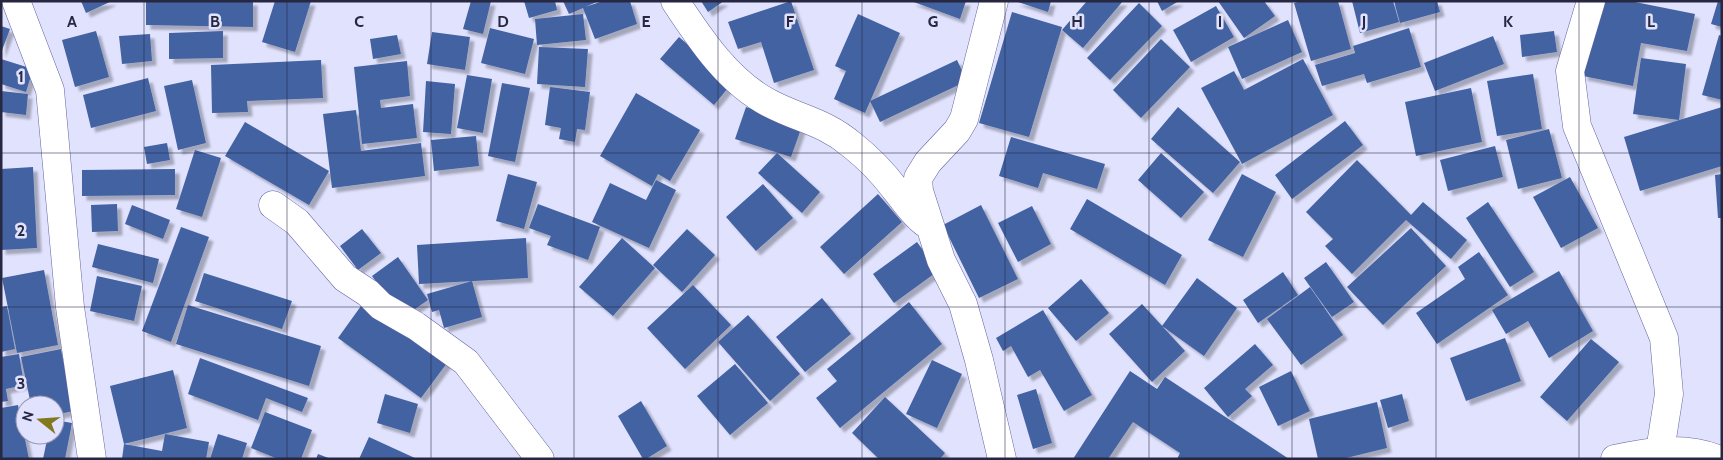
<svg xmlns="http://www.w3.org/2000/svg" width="1723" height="460" viewBox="0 0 1723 460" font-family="Cabin,sans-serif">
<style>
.building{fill:#4262a2;filter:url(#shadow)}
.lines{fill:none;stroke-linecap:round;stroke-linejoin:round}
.minor-casing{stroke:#6464a1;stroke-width:29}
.minor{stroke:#fff;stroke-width:28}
.grid{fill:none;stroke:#272741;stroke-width:1;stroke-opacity:0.55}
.grid-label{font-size:16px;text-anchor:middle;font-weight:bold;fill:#272741;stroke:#e0e2fe;stroke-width:5;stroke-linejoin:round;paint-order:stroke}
</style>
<defs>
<filter id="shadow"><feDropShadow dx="4.5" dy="4.5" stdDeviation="1" flood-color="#0004"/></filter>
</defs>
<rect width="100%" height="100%" fill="#e0e2fe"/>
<path class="building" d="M81 1H112L86 13Z
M146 1H253V27L146 25Z
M275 1H311L295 52 262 42Z
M471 1H491L483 34 463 29Z
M524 1H555L557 10 529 18Z
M563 1H599L585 7 603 1H630L637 24 595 39 583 8 569 14Z
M701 1H724L708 12Z
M791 1 814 70 774 83 761 42 738 49 728 22Z
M911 1H966L960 19Z
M1015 1H1051L1048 12Z
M1087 1H1123L1083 48 1062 30Z
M1157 1H1179L1162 11Z
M1218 1H1264L1275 16 1244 38Z
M1301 1H1338L1351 49 1311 61 1294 3Z
M1352 1H1393L1399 22 1360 33Z
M1394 1H1437L1440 12 1400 23Z
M1597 1H1630L1695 14 1687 51 1641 43 1633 86 1583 76Z
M1718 1H1722V27L1711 24Z
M1139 3 1162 26 1110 80 1087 58Z
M1216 6 1234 37 1191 62 1173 30Z
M1012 12 1062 27 1029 137 979 123Z
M583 14 586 40 537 45 535 19Z
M858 14 900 33 865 113 834 99 846 71 835 66Z
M1288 20 1302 52 1242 79 1228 47Z
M1 26 10 29 1 53Z
M490 28 534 39 525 74 481 63Z
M1409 28 1421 67 1367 83 1364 74 1322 86 1315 65 1355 53 1353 46Z
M96 31 109 77 75 87 62 40Z
M223 31V58L169 59V33Z
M1554 31 1557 52 1522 57 1520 35Z
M432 32 470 37 465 70 427 64Z
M150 34 152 61 122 64 119 36Z
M397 35 401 54 373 59 370 39Z
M1719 35 1722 36V100L1702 95Z
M1493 36 1504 64 1435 91 1424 63Z
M679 37 732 83 714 105 660 59Z
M1161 39 1190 67 1141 118 1113 90Z
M539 47 588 49 585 87 537 84Z
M1641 58 1686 64 1679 120 1633 114Z
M1 59 33 69 26 92 1 84Z
M1303 59 1333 115 1242 164 1201 88 1234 71 1244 90Z
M321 60 323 98 247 101 248 112 212 113 211 65Z
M957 60 967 81 880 122 870 101Z
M407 61 410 96 380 100 381 108 413 104 417 138 362 144 354 67Z
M1533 74 1542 129 1497 136 1487 81Z
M467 75 492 79 483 133 457 128Z
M148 78 156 111 91 128 83 95Z
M192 80 206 143 178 150 164 86Z
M426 81 455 84 451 134 423 132Z
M502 83 530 88 515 162 488 156Z
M550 87 590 92 585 130 577 129 575 142 559 139 561 128 545 125Z
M1471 88 1482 142 1416 156 1405 102Z
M1 91 28 94 26 115 1 112Z
M636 93 700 130 670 181 658 174 652 186 600 156Z
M746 107 802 126 791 157 735 139Z
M1178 107 1240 162 1213 193 1151 139Z
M1722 107V166L1640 191 1624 137Z
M356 110 361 151 421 143 425 176 332 188 323 114Z
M1345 121 1363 145 1292 199 1275 175Z
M245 122 329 171 309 205 225 156Z
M1549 129 1562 178 1518 189 1506 140Z
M476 136 479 166 434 171 431 140Z
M1011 137 1105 164 1097 189 1043 173 1038 188 999 176Z
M167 143 170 160 147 164 144 147Z
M1495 146 1503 177 1448 191 1440 160Z
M195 150 221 158 202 217 176 209Z
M777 153 820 192 802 213 758 173Z
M1161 153 1204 192 1181 218 1138 180Z
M1357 160 1411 215 1423 202 1467 240 1451 259 1406 220 1352 274 1325 246 1333 239 1306 212Z
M33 167 37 248 1 250V169Z
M175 169V195L82 196V170Z
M508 174 537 182 524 229 496 221Z
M1242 174 1276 192 1243 257 1208 240Z
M1722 174V218H1718L1715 175Z
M1570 177 1598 228 1561 248 1533 197Z
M656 180 676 190 649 248 592 222 610 183 646 200Z
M763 184 793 218 756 251 726 217Z
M878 194 902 222 844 274 820 247Z
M1087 199 1182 255 1165 285 1070 229Z
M1488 202 1534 272 1510 287 1466 218Z
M117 204 118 231 92 232 91 205Z
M538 204 600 227 588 260 547 245 551 236 529 228Z
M132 205 170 220 163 239 125 224Z
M981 205 1018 279 979 298 943 225Z
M1032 206 1051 244 1018 262 998 223Z
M181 227 209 237 171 342 142 331Z
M1411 228 1446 266 1383 325 1347 287Z
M362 229 381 253 358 270 340 246Z
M687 229 715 255 682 292 653 265Z
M526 238 528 278 419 284 417 245Z
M622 238 655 268 613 316 579 287Z
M917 242 938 271 894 303 873 274Z
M98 244 159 259 153 283 92 267Z
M1479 252 1508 295 1437 344 1416 313 1465 279 1458 267Z
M398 257 428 300 402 318 372 276Z
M1326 262 1354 302 1332 317 1304 278Z
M44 270 58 345 17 353 2 278Z
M1559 271 1593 331 1549 358 1528 321 1506 334 1492 310Z
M1283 272 1298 295 1258 323 1243 300Z
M204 273 292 301 282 329 195 301Z
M97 276 142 286 134 321 90 311Z
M1197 278 1237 308 1204 356 1162 326Z
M1081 279 1109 313 1076 341 1048 308Z
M472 281 482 317 444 328 439 310 432 312 427 294Z
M693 285 731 325 685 369 647 328Z
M1310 287 1343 335 1301 365 1267 319Z
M822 298 851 334 805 372 776 337Z
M366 299 450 359 421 398 338 338Z
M909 302 942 344 840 428 816 398 837 381 827 369Z
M1142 304 1185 351 1152 382 1109 334Z
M188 305 321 346 309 386 176 344Z
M7 306 15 349 1 352V307Z
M1043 310 1092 395 1064 411 1040 370 1028 377 1011 346 1003 351 996 338Z
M748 315 800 374 770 401 718 342Z
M1505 338 1521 381 1466 401 1450 358Z
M1591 339 1619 362 1567 421 1540 397Z
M1255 344 1273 365 1245 389 1252 396 1228 417 1204 388Z
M61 349 73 411 55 415V405H31L21 357Z
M19 354 24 385 6 389 8 401 1 402V357Z
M200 358 308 398 302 412 266 398 258 420 188 394Z
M932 360 962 374 937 428 906 414Z
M735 364 768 403 730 435 697 396Z
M173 370 187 428 124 444 110 386Z
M1130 371 1157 389 1165 377 1289 459H1177L1180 453 1133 422 1108 459H1073Z
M1291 371 1310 411 1278 426 1259 387Z
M1036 389 1052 443 1033 449 1017 395Z
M385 394 418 404 410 433 377 423Z
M1402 394 1409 421 1388 428 1380 400Z
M885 397 945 453 940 459H879L852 433Z
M641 401 667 446 646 459H643L618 416Z
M1377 402 1387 448 1342 459H1318L1309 419Z
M18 405 29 459H1V408Z
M265 412 312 430 301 459H278L251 448Z
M55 420 72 423 65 459H43L48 435H55Z
M165 434 209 442 206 459H122L124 444 162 451Z
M218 434 247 443 242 459H210Z
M369 437 417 459H359Z
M318 454 331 459H316Z"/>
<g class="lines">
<defs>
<path id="minor" d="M16 1 50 90 70 307 92 459
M675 1C700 39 729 83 771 104 800 119 825 122 852 145 867 157 883 173 895 189 905 201 912 213 925 223
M994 1 964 119 957 131 928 162 918 178 919 191 941 260 963 304 979 360 1002 459
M1591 1 1570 71 1577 126 1664 338 1669 394 1660 451
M273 205 297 222 345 278 368 293 381 306 416 326 466 362 540 459
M1615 459C1650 451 1684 446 1718 459"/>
</defs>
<use href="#minor" class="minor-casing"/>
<use href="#minor" class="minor"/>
</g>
<path class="grid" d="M144 1V459M287 1V459M431 1V459M574 1V459M718 1V459M862 1V459M1005 1V459M1149 1V459M1292 1V459M1436 1V459M1579 1V459M1 153H1722M1 307H1722"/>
<g class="grid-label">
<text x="72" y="27">A</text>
<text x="215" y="27">B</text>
<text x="359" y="27">C</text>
<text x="503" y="27">D</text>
<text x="646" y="27">E</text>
<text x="790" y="27">F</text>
<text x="933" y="27">G</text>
<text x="1077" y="27">H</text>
<text x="1220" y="27">I</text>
<text x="1364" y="27">J</text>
<text x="1508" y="27">K</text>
<text x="1651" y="27">L</text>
<text x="21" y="82">1</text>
<text x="21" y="236">2</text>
<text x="21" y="389">3</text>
</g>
<rect width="1723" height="460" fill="none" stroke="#272741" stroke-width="5"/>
<g transform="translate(40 420) rotate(287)"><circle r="24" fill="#e0e2fe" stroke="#9697b2"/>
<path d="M0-4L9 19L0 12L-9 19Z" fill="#82781d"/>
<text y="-8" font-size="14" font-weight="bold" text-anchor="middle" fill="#272741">N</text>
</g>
</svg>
